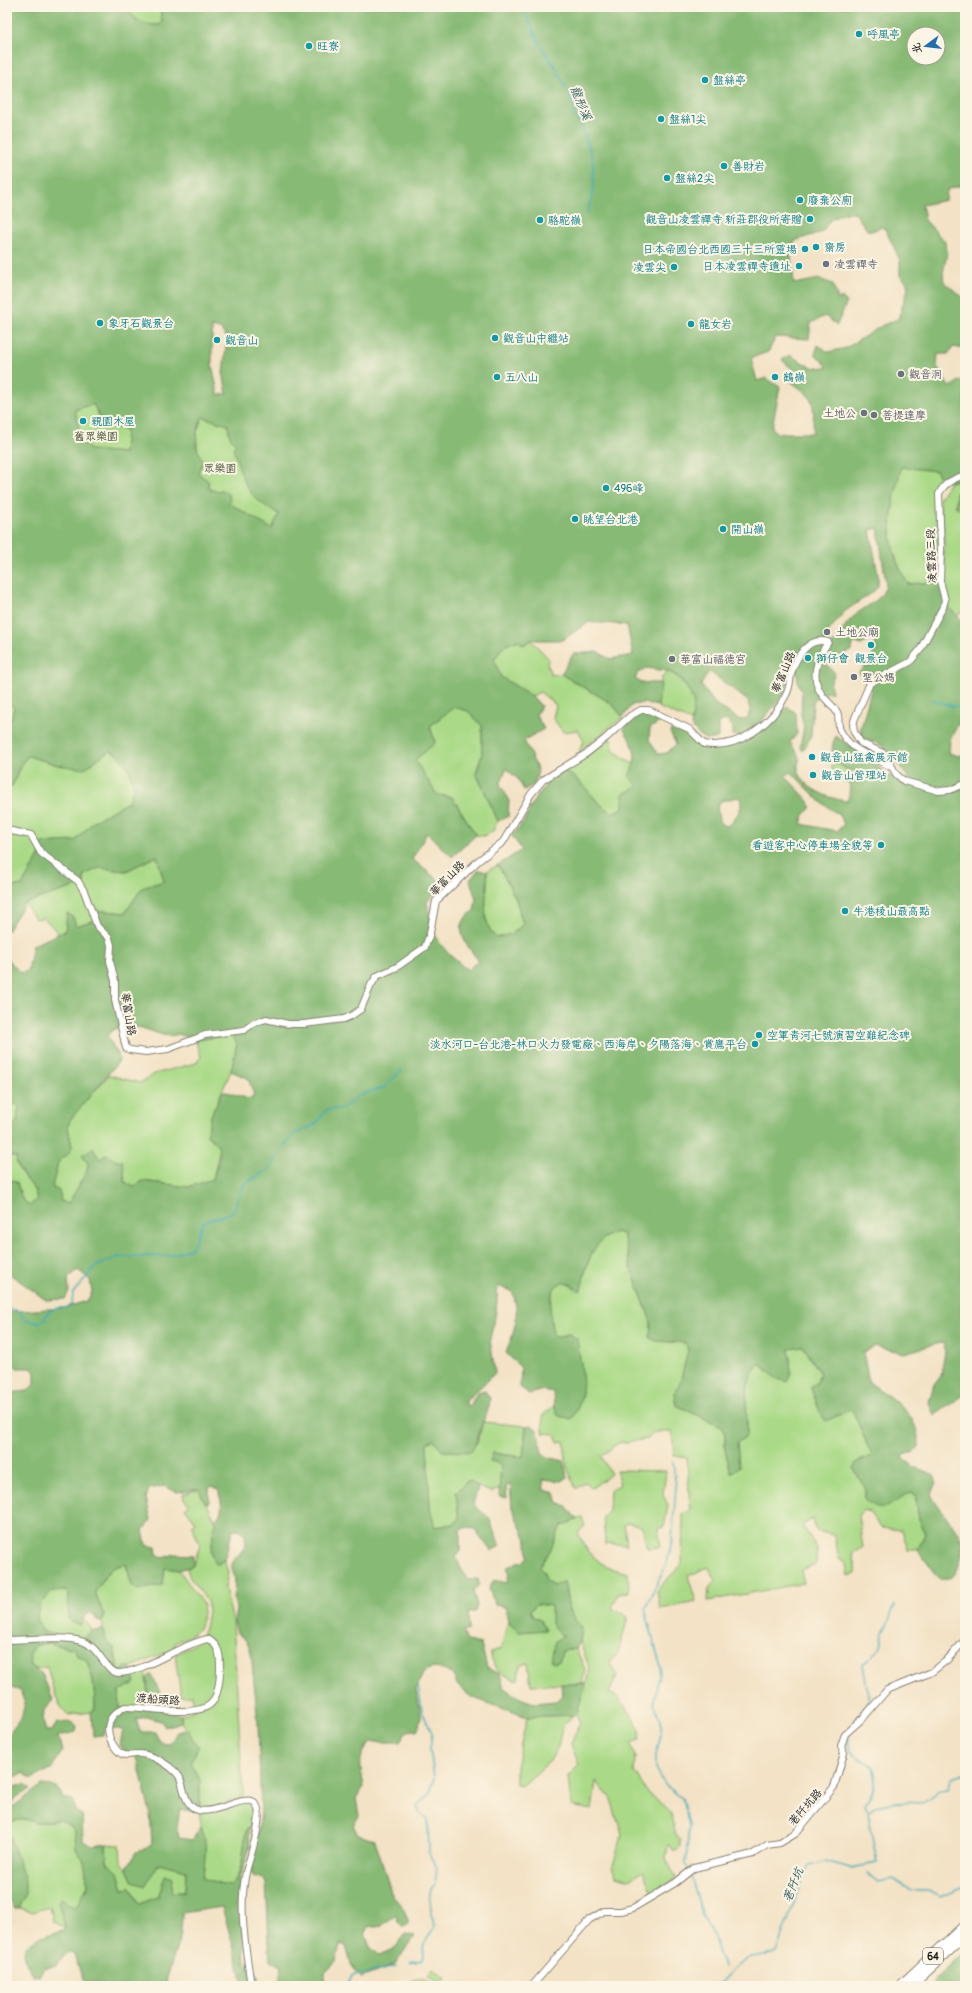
<svg xmlns="http://www.w3.org/2000/svg" width="972" height="1993" viewBox="0 0 972 1993" font-family="Pangolin,'LXGW WenKai TC',sans-serif">
<style>
.green{fill:#aada87;stroke:#637b52}
.forest{fill:#87ba74;stroke:#526b48;fill-rule:evenodd}
.lines{fill:none;stroke-linecap:round;stroke-linejoin:round}
.stream{stroke:#3cacb8;stroke-width:1.5}
.minor-casing{stroke:#887f70;stroke-width:8}
.highway-casing{stroke:#887f70;stroke-width:11}
.minor{stroke:#fff;stroke-width:6}
.highway{stroke:#fff;stroke-width:9}
.culture-dot{fill:#0f9aa8;stroke:#fcf5e5;stroke-width:1.5}
.worship-dot{fill:#6b7280;stroke:#fcf5e5;stroke-width:1.5}
.labels{text-anchor:middle;stroke-width:4;stroke-linejoin:round;paint-order:stroke}
.shield{fill:#fcf5e5;stroke:#5f5d58;stroke-width:1}
.shield-label{font-size:10px;font-weight:bold;fill:#1c1c1c}
.culture-label{font-size:11px;fill:#0d838f;stroke:#fcf5e5;text-anchor:start}
.worship-label{font-size:11px;fill:#5b616d;stroke:#fcf5e5;text-anchor:start}
.park-label{font-size:11px;fill:#47553c;stroke:#fcf5e5}
.street-label{font-size:11px;fill:#1c1c1c;stroke:#fcf5e5}
.water-label{font-size:12px;font-style:italic;fill:#2a5d62;stroke:#fcf5e5}
</style>
<rect width="100%" height="100%" fill="#fcf5e5"/>
<filter id="ink" filterUnits="userSpaceOnUse"><feTurbulence type="fractalNoise" baseFrequency=".025" numOctaves="2"/><feDisplacementMap in="SourceGraphic" scale="8" xChannelSelector="R" yChannelSelector="G"/><feConvolveMatrix kernelMatrix="1 2 1 2 8 2 1 2 1" color-interpolation-filters="sRGB"/></filter>
<filter id="wash" filterUnits="userSpaceOnUse"><feTurbulence type="fractalNoise" baseFrequency=".012" numOctaves="4" result="noise"/><feDisplacementMap in="SourceGraphic" scale="16" xChannelSelector="R" yChannelSelector="G"/><feGaussianBlur stdDeviation="0.9" result="paint"/><feColorMatrix in="noise" values="0 0 0 0 0 0 0 0 0 0 0 0 0 0 0 0 0 1.4 0 .05"/><feComposite in="paint" operator="in"/></filter>
<g filter="url(#wash)">
<rect width="100%" height="100%" fill="#f3e2c5"/>
<path class="green" d="M126 7H160L162 23 160 25C142 25 136 22 126 7Z
M93 404 104 425 126 430 125 453 90 450 81 440 75 410Z
M202 417 228 425 230 437 236 444 271 510 279 514 272 530 229 503 217 491 211 490 208 486 209 482 198 473 197 432Z
M900 467 937 471 942 483 936 486C931 504 938 521 939 539 940 553 938 568 937 582L908 584C882 541 891 514 900 467Z
M965 478V492L957 493 956 507 965 512V609L957 616 947 607 944 585V532L939 499 950 482Z
M519 640 523 645 531 640 549 659 547 663 551 675 561 674 611 703 623 717 591 742 582 751H579L584 741 578 730 563 732 553 718 556 705 540 692 532 696 501 677 494 660 503 646Z
M668 671C685 681 701 701 691 721L658 707 662 676Z
M9 702 14 708 11 720 7 723V703Z
M454 707 468 711 482 726V754L476 773 498 821 493 831 484 836 476 835 452 797 437 795 414 760 435 743 430 726Z
M611 739 614 751 635 765 638 786 623 808 612 813C592 801 584 780 564 771Z
M110 750 118 755 130 769 134 788 128 802 94 821 75 841 42 843 41 853 22 885 7 888V792C18 782 15 768 28 756L58 765 83 768Z
M837 763 857 777 849 782 842 781 831 767Z
M157 856 164 881 142 888 125 913 95 910V920L76 926 73 917 65 931 59 934 44 918 35 919 25 903 84 884V875L99 868 126 871Z
M498 865 516 899 523 924 513 933 496 938C478 919 489 895 487 871Z
M232 1035 237 1044 231 1071 210 1118 220 1148 213 1179 188 1187 143 1181 134 1187 125 1182 100 1160 88 1164 87 1172 68 1204 61 1201 59 1191 52 1187 58 1162 69 1153 72 1147 68 1127 70 1119 109 1075 140 1083 154 1074 196 1063 201 1057 195 1040Z
M16 1104 19 1106 17 1122 7 1131V1106Z
M7 1155 16 1157C17 1177 32 1178 37 1198L30 1207 22 1199 17 1183 7 1178Z
M616 1232 623 1234 631 1268 651 1322 650 1338 656 1341 686 1343 688 1351 680 1383 674 1393 676 1405 721 1426 725 1432V1450L731 1473 739 1467 737 1443 746 1436 747 1432C747 1409 742 1381 759 1363L777 1379 791 1373 789 1348 803 1346 820 1373 817 1383 826 1420 850 1410 853 1411 872 1456 857 1462 853 1468 865 1488V1500L912 1492 915 1494 919 1519 925 1533 918 1550H908L902 1530 881 1528 869 1512 863 1510 858 1516 863 1548 853 1553 856 1574 848 1576 846 1564 839 1559 834 1535 816 1531 813 1519 802 1525 817 1548 816 1564 801 1570 804 1583 708 1601 709 1588 716 1580 708 1567 688 1576 696 1602 660 1609 657 1590 682 1564 683 1514 690 1510 687 1458 674 1456 672 1432H654L648 1439 618 1443 601 1456 611 1474 592 1488 586 1482 576 1489 567 1467 564 1441 558 1442 555 1434 543 1433V1415L554 1406 559 1416 569 1334 554 1337C553 1331 550 1324 549 1318 549 1313 550 1307 551 1302 554 1280 563 1278 581 1290 586 1266 591 1240 616 1232Z
M483 1422 526 1426 523 1457 493 1453 501 1464 500 1489 491 1492 478 1487 468 1480 456 1492 459 1520 453 1524 435 1527 430 1509 427 1443 433 1440 477 1443Z
M616 1470 666 1471 663 1495 668 1505 664 1527 658 1528 661 1547 647 1548 642 1527 628 1523 624 1525 627 1545 605 1543 603 1517 609 1511 610 1490 620 1485Z
M200 1489 215 1520 211 1552 218 1564 224 1560 228 1572 225 1588 233 1622 243 1796 220 1806 200 1809V1780L191 1762 194 1742 181 1722V1715L194 1710 192 1695 181 1696 175 1655C195 1644 204 1642 207 1617 208 1612 209 1605 206 1599 199 1589 189 1580 187 1568L193 1566 200 1545 192 1526 195 1521 185 1508 189 1504 184 1499 183 1494Z
M582 1517 585 1526 578 1533 588 1552 606 1567 628 1573 629 1592 618 1594 612 1608 628 1617 618 1653 610 1663 617 1676 609 1693 619 1698 640 1729 639 1740 631 1743 635 1756 634 1772C639 1776 640 1782 644 1788 651 1798 666 1803 671 1814 676 1824 672 1833 680 1841V1847L674 1851 668 1844 666 1859 676 1878 652 1893 643 1871 629 1880 616 1876 613 1865 622 1835 611 1799 596 1781 592 1810 571 1806 568 1776 579 1765 571 1744 580 1723 576 1715 586 1684 589 1667 580 1642 582 1629 569 1610 564 1582 554 1586 545 1579 539 1567 551 1549 561 1526Z
M126 1564 132 1586 165 1568 179 1570 204 1605C200 1635 200 1630 175 1643V1649L119 1672 114 1648 106 1640 103 1630 102 1622 104 1615 95 1592C107 1577 105 1567 126 1564Z
M66 1591 69 1594 68 1619 83 1618 93 1631 81 1640 43 1632 37 1619 38 1605 52 1592Z
M537 1604 551 1605 565 1635 562 1651 576 1649 585 1669 582 1684 531 1685 528 1663 520 1664 518 1680C499 1674 495 1672 490 1652L501 1649 508 1621 519 1632 546 1630 540 1620 533 1617 530 1610Z
M49 1643C57 1645 67 1646 74 1649 94 1658 95 1691 95 1709L91 1712 69 1715C55 1705 52 1683 47 1667L36 1669 31 1666 29 1653 36 1645Z
M145 1669 149 1707 130 1711 120 1708 119 1691 134 1683 133 1672Z
M573 1715 563 1726 560 1743 550 1761 522 1786 516 1784V1767L527 1717Z
M247 1802C257 1807 254 1815 254 1825L246 1830C243 1847 244 1873 231 1885L216 1883 203 1878 205 1848 199 1812Z
M26 1819 35 1823 61 1820 75 1830 76 1849 84 1861 88 1885 77 1906 73 1907 61 1898 59 1900 65 1927 53 1922 50 1907 33 1912 18 1908 25 1895 7 1825 8 1822Z
M106 1844 120 1845 121 1863 127 1869 133 1882 145 1885 159 1863 186 1870 185 1892 171 1893 139 1904 131 1888 123 1889 118 1872 107 1862Z
M433 1968 446 1978 441 1985 428 1975Z
M420 1978 428 1980 435 1986H429L421 1981 411 1986H407L411 1981Z"/>
<path class="forest" d="M7 7H126C136 21 142 25 160 25L162 22 160 7H965V184L947 190 946 200 922 205 925 220 945 242 947 253 943 273 944 282 965 299V349L953 347 948 354H938L937 366 949 387 965 378V478L942 483 937 471 901 467C891 514 882 541 908 584L937 582 944 585 948 607 965 623V712L950 739 949 753 959 756 965 752V1343L963 1345 965 1349V1394L934 1416 929 1402 934 1384 941 1375 945 1352 944 1344 940 1343 904 1353 875 1346 863 1352 869 1382C895 1402 918 1411 919 1447L914 1452 904 1455 903 1458 914 1467 935 1475 936 1482 931 1494C944 1523 972 1530 959 1565 955 1578 951 1579 938 1578L918 1550 925 1533 919 1519 915 1494 912 1492C893 1499 888 1518 865 1500V1488L853 1468 857 1462 872 1456 853 1411 850 1410 826 1421 821 1415 810 1386 817 1383 820 1372 803 1346 789 1348 791 1373 787 1382 777 1379 760 1363C742 1380 747 1409 747 1432L746 1436 737 1443 739 1467 731 1473 725 1450V1432L721 1426 676 1405 674 1393 680 1383 688 1351 686 1343 656 1341 650 1338 651 1322 631 1268 623 1234 616 1232C591 1240 586 1267 581 1290L577 1291C573 1286 569 1281 562 1283 544 1288 551 1324 554 1337L569 1334 577 1339C581 1368 590 1394 571 1419L559 1416 554 1406 553 1392 543 1390 529 1394 520 1387 521 1368 506 1353C514 1332 521 1313 512 1291L498 1286 496 1312 490 1339 495 1373 466 1401V1405L470 1406 477 1393 485 1391 490 1398C489 1410 487 1412 483 1422 478 1433 478 1442 471 1452L442 1451 434 1440 427 1443 430 1509 435 1527 453 1524 459 1520 456 1492 469 1480 478 1487 473 1504 489 1518 500 1546 491 1551 474 1528 467 1527 460 1530V1552L456 1558 467 1579 478 1578 479 1585 473 1591 477 1605 475 1612H468L469 1630 463 1632 467 1641 481 1644 487 1668 500 1674 504 1688 520 1698 534 1703 556 1701 562 1695 561 1684H586L576 1715 527 1717 471 1697 458 1686 452 1674 442 1669 431 1668 423 1673 416 1689 421 1716 418 1730 407 1731 400 1742H371C356 1756 361 1769 364 1787L356 1798 359 1816 353 1825 358 1835 375 1840 392 1895 404 1909 409 1923 403 1927 398 1922 396 1915 382 1925 368 1927 365 1934 370 1947 379 1955 393 1949 405 1934 414 1936 395 1965 361 1978 352 1967 346 1946 340 1944 336 1962 325 1973V1986H279L281 1966 270 1960 266 1883 262 1877 255 1878 251 1873 261 1814 258 1723 251 1652 246 1640 237 1633 234 1621 236 1610 234 1597 235 1580 231 1563 246 1546 245 1535 240 1529 233 1530 224 1560 218 1564 214 1563 211 1552 215 1520C225 1511 221 1502 218 1489L212 1486 209 1488V1502L205 1503 199 1489 177 1492 164 1486 149 1489 146 1498 151 1520 143 1530 146 1545 156 1547 157 1554 164 1558 174 1554 193 1555V1566L179 1570 165 1568 163 1585 138 1590 132 1586 126 1564C105 1567 107 1577 95 1592L104 1615 102 1622 98 1621 91 1612 83 1618 81 1625 71 1622 68 1619 69 1594 66 1591 52 1592 39 1605 37 1619 43 1632 81 1640 93 1631 103 1630 106 1640 114 1648 119 1672H123L125 1666H130L135 1683 119 1691 120 1708 131 1711 149 1707 147 1678 151 1674 159 1690 160 1709 181 1715V1722L165 1727 161 1721 147 1717 136 1719 140 1732H155C158 1739 161 1745 170 1744L177 1732 188 1729 194 1742 199 1746 191 1762 200 1780V1809L195 1812 180 1809 177 1827 179 1838 192 1840 201 1827C209 1842 204 1862 203 1878L216 1883 231 1885C244 1874 243 1846 246 1830L249 1828 250 1847 240 1878 245 1962 258 1974 259 1986H242L241 1974 222 1907 182 1913 181 1934 166 1981 170 1986H107L84 1982 73 1952 66 1953 57 1965 43 1969 40 1976 33 1975C31 1970 25 1963 24 1957 22 1939 50 1934 63 1931L65 1927 58 1901 61 1898 73 1907 77 1906 88 1885 84 1861 76 1849 75 1830 61 1820 35 1823 26 1819 8 1822 7 1825V1737L21 1718 25 1704 20 1690 10 1688 7 1690V1393L28 1391 35 1383V1373L32 1368H17L13 1363V1352L7 1351V1312L63 1308 87 1301 92 1292 90 1280 78 1270 68 1278 69 1291 65 1299 46 1300 7 1272V1178L17 1183 22 1199 30 1206 37 1198C32 1178 17 1177 16 1157L7 1155V1131L17 1122 19 1107 16 1104 7 1106V959L21 973 28 971 33 945 65 931 67 913 73 917 76 926 95 920V910L125 913 142 888 164 881 157 856 126 871 99 868 84 875V884L25 903 7 931V888L22 885 41 853 39 846 42 843 75 841 94 821 128 802 134 788 129 769 118 755 110 750 84 769 58 765 28 756C15 768 18 782 7 792V723L11 720 14 708 12 705 7 703ZM914 34H938V58H914ZM845 213H855L867 230 872 231 881 227 885 229 900 260V276L907 283 908 289 898 319 883 325 846 348 828 352 818 345 815 354 828 367 813 368 789 355 782 360 796 372 786 378C816 400 814 396 813 433H776L772 427 780 387 766 378 757 381 751 358 768 352 776 337 809 339 811 323 825 316 837 325 847 302 843 298 838 299 833 284 819 279 794 284 790 246 797 240 822 232 831 219ZM212 327 220 329 227 338 223 373 227 394H218L212 364ZM93 404 104 425 126 430 124 453 90 450 81 440 75 410ZM202 417 228 425 230 437 236 444 233 448C244 483 245 496 279 514L272 529 229 503 230 498 227 492 221 490 217 491 211 490 208 486 209 482 198 473 203 462 196 446 197 432ZM878 528 886 584C883 602 865 605 853 617 844 625 839 638 830 647L823 638 844 612 873 592 878 586V575L870 530ZM589 622 627 625 633 655 610 659 598 652 573 654 561 674 611 703 623 717 632 705 643 703 658 706 661 683H641L635 679 638 673 646 668 668 671 679 677 689 691 694 704 691 726C699 735 705 744 718 737V722L727 720 733 727V735L739 736 738 742 706 748 696 743 674 725 670 732 676 744 667 753 658 754 649 740 650 728 662 721C641 710 637 710 624 730 635 747 639 757 629 776L638 786 623 794V808L612 813C592 801 584 780 564 771L551 779 536 797 524 821 512 836 522 850 498 865 516 899 523 924 513 933 496 938C478 919 489 895 487 871L478 870 470 880 476 899 474 911C450 926 466 944 478 960L468 970C439 948 433 938 427 902L443 884 412 859 427 833 452 857 476 835 452 797 437 795 415 760 435 743 430 726 454 707 468 711 482 726V754L476 773 498 821 508 817 509 799 500 785 506 769 517 778 524 790 534 785 538 771 524 740 544 729 536 715 541 706 532 696 501 677 494 659 503 646 519 640 523 645 531 640H562ZM872 639 878 650 873 652V666L864 667 859 672 871 691 860 731 864 739 882 745 909 778 908 782C891 782 883 769 871 760 859 752 847 745 836 736 825 755 840 769 857 772L861 779 850 783 849 796 847 801C829 799 801 788 798 768 797 765 800 761 799 758 798 753 792 747 790 742L797 734 796 713 788 707 779 712 762 729 759 724 784 694 796 664 798 683 802 691 801 715 804 727 800 747 803 751 811 736 813 702 819 694 832 692 830 684 835 673 827 665V661L851 651 854 642 861 645ZM709 671 748 701 750 710 748 718 740 720 715 704 701 685ZM791 772 822 803 838 814 844 824 837 831 801 824 804 815 811 807 808 800 785 776ZM739 797C746 808 734 818 728 826L722 825 719 820 717 806 721 801ZM123 1026C130 1027 138 1026 145 1029 156 1032 166 1039 178 1034L195 1040 232 1035 237 1044 231 1071 248 1078 254 1095 249 1099 223 1091 210 1118 207 1136C227 1148 218 1160 213 1179L188 1187 143 1181 134 1187 125 1182 123 1161 114 1160 108 1154 103 1156 100 1160 93 1148 82 1155 88 1164 87 1171 68 1204 61 1201 59 1191 52 1187 58 1162 69 1153 72 1147 68 1127 70 1120 119 1061 118 1054 107 1036 112 1030ZM49 1643 75 1649 77 1656 85 1658C93 1673 95 1692 95 1709L91 1712 93 1736 103 1735 106 1727 123 1730 120 1745 125 1752 137 1757 150 1813 152 1843 146 1849 136 1852 127 1869 133 1882 145 1886 159 1863 186 1870 185 1892H172L173 1878 165 1875 158 1897 139 1904 131 1888 123 1889 118 1872 107 1862 106 1844 92 1846 83 1841 82 1815 75 1811 73 1800 63 1798C59 1787 53 1786 42 1785L13 1807 11 1805 15 1798 31 1789 25 1784 10 1788 7 1783 10 1779 24 1773 31 1779 51 1769 62 1752 58 1736 76 1732 77 1727 71 1722 57 1723 52 1731H46L43 1721 44 1710 53 1700 42 1674 31 1666 29 1653 36 1645Z
M965 492V512L956 507V493Z
M531 1425C544 1433 537 1445 544 1456L564 1461 567 1477 561 1481 543 1479 544 1490 555 1493 558 1503 568 1508 577 1520 561 1526 551 1549 539 1567 544 1572C545 1579 547 1583 554 1586L564 1581 569 1610 582 1629 580 1642 576 1649 562 1651 560 1661 553 1663 551 1660 555 1641 564 1635H561L551 1624V1606L537 1604 530 1610 533 1617 540 1620 546 1630 519 1632 508 1621 505 1607 495 1605 489 1589 494 1580 507 1583 509 1572 507 1567 524 1561 528 1556 527 1542 512 1508 510 1483 506 1488 507 1498 499 1496 501 1464 490 1461 493 1453 523 1457 526 1426Z
M7 1827 25 1881V1895L18 1908 15 1909 7 1897Z
M965 1951V1986H936L933 1981Z"/>
<g class="lines">
<path class="stream" d="M522 7 541 46 556 68 570 95 575 115 582 127 593 161 594 187 587 214
M932 700 956 707 965 704
M7 1308 18 1311 25 1319 38 1323 44 1320C49 1309 55 1307 66 1308L72 1304 73 1293 96 1266 119 1257 168 1256 192 1248 203 1222 233 1212 244 1184 268 1170 288 1141 295 1134 316 1124 326 1110 343 1108 359 1095 383 1088 402 1070
M673 1462 676 1487 672 1540 667 1563 645 1609 661 1668 653 1704 661 1720V1734L656 1755V1768L665 1785 682 1798 689 1825 686 1863 689 1870
M853 1724 869 1701 863 1664 881 1647 883 1635 895 1605
M850 1733C843 1754 859 1757 873 1766 878 1781 873 1792 865 1805L868 1812
M690 1873 703 1917 714 1938 724 1967
M867 1873 878 1882 893 1879C899 1882 907 1889 912 1890 923 1893 930 1888 940 1896L965 1886
M410 1963 422 1960 425 1943 434 1927 429 1894 430 1888 435 1884 437 1868 429 1854 428 1819 420 1813 417 1806 430 1793 434 1777 430 1749 432 1733 422 1711 418 1685
M346 1986 352 1976 396 1967
M718 1986C727 1977 739 1961 751 1957 760 1955 768 1956 776 1952L802 1882 810 1865 825 1861 851 1868 877 1863 868 1813 875 1806 897 1802 922 1803 939 1790 948 1789 952 1778 965 1774"/>
</g>
</g>
<g filter="url(#ink)">
<g class="lines">
<defs>
<path id="minor" d="M965 475C953 479 944 483 939 494L941 549 940 581 945 600 943 607 920 650 910 662 870 683 855 718 853 725 854 732 861 743 885 754 896 774 904 781 939 791 950 790 965 784
M7 830 31 835 41 853 78 881 84 891 97 926 109 938 111 945 110 961 115 981V1000L126 1048 130 1050 146 1052 168 1049 205 1035 244 1030 254 1023 266 1019 288 1024H304L344 1019 351 1016 361 1009 371 985 377 976 397 967 425 947 430 933 436 901 478 861 503 842 531 794 543 780 587 753 606 738 630 716 641 710H649L689 729 704 744C738 750 772 724 786 695 790 688 790 681 791 674 796 657 808 636 828 642 817 659 809 678 823 696 827 701 833 706 837 712 840 718 837 724 840 730 850 751 872 756 891 767
M7 1640C28 1640 65 1635 84 1642 99 1647 106 1673 119 1673 145 1672 180 1644 208 1639 220 1646 220 1656 220 1668 220 1678 219 1692 213 1701 202 1720 145 1706 125 1707 109 1714 104 1727 112 1743 115 1747 117 1752 122 1754 126 1757 132 1754 137 1754 147 1753 161 1760 170 1767 173 1770 178 1773 180 1778 184 1788 185 1807 198 1810 214 1815 244 1795 254 1802 267 1811 249 1859 246 1872 238 1908 246 1950 251 1986
M532 1986 589 1920 604 1911H621L633 1908 675 1883 694 1868 753 1854 767 1845 780 1843 795 1834 834 1787 844 1753 841 1746 845 1734 864 1717 887 1690 932 1672 947 1660 965 1640"/>
<path id="highway" d="M900 1986 965 1925
M911 1986 965 1936"/>
</defs>
<use href="#minor" class="minor-casing"/>
<use href="#highway" class="highway-casing"/>
<use href="#minor" class="minor"/>
<use href="#highway" class="highway"/>
</g>
</g>
<g class="culture-dot">
<circle cx="859" cy="34" r="4"/>
<circle cx="309" cy="46" r="4"/>
<circle cx="705" cy="80" r="4"/>
<circle cx="661" cy="119" r="4"/>
<circle cx="724" cy="166" r="4"/>
<circle cx="667" cy="178" r="4"/>
<circle cx="800" cy="200" r="4"/>
<circle cx="810" cy="219" r="4"/>
<circle cx="540" cy="220" r="4"/>
<circle cx="816" cy="247" r="4"/>
<circle cx="805" cy="249" r="4"/>
<circle cx="799" cy="266" r="4"/>
<circle cx="674" cy="267" r="4"/>
<circle cx="100" cy="323" r="4"/>
<circle cx="691" cy="324" r="4"/>
<circle cx="495" cy="338" r="4"/>
<circle cx="217" cy="340" r="4"/>
<circle cx="497" cy="377" r="4"/>
<circle cx="775" cy="377" r="4"/>
<circle cx="83" cy="421" r="4"/>
<circle cx="606" cy="488" r="4"/>
<circle cx="575" cy="519" r="4"/>
<circle cx="723" cy="529" r="4"/>
<circle cx="871" cy="645" r="4"/>
<circle cx="808" cy="658" r="4"/>
<circle cx="812" cy="757" r="4"/>
<circle cx="813" cy="775" r="4"/>
<circle cx="881" cy="845" r="4"/>
<circle cx="845" cy="911" r="4"/>
<circle cx="759" cy="1035" r="4"/>
<circle cx="755" cy="1044" r="4"/>
</g>
<g class="worship-dot">
<circle cx="826" cy="264" r="4"/>
<circle cx="901" cy="374" r="4"/>
<circle cx="864" cy="413" r="4"/>
<circle cx="874" cy="415" r="4"/>
<circle cx="827" cy="632" r="4"/>
<circle cx="672" cy="659" r="4"/>
<circle cx="854" cy="677" r="4"/>
</g>
<g class="labels">
<rect class="shield" x="923" y="1948" width="20" height="16" rx="3"/>
<g class="shield-label">
<text x="933" y="1960">64</text>
</g>
<g class="culture-label">
<text x="867" y="38">呼風亭</text>
<text x="317" y="50">旺寮</text>
<text x="713" y="84">盤絲亭</text>
<text x="669" y="123">盤絲1尖</text>
<text x="732" y="170">善財岩</text>
<text x="675" y="182">盤絲2尖</text>
<text x="808" y="204">廢棄公廁</text>
<text x="802" y="223" text-anchor="end">觀音山凌雲禪寺 新莊郡役所寄贈</text>
<text x="548" y="224">駱駝嶺</text>
<text x="824" y="251">齋房</text>
<text x="797" y="253" text-anchor="end">日本帝國台北西國三十三所靈場</text>
<text x="791" y="270" text-anchor="end">日本凌雲禪寺遺址</text>
<text x="666" y="271" text-anchor="end">凌雲尖</text>
<text x="108" y="327">象牙石觀景台</text>
<text x="699" y="328">龍女岩</text>
<text x="503" y="342">觀音山中繼站</text>
<text x="225" y="344">觀音山</text>
<text x="505" y="381">五八山</text>
<text x="783" y="381">鶴嶺</text>
<text x="91" y="425">親園木屋</text>
<text x="614" y="492">496峰</text>
<text x="583" y="523">眺望台北港</text>
<text x="731" y="533">開山嶺</text>
<text x="816" y="662">獅仔會</text>
<text x="871" y="662" text-anchor="middle">觀景台</text>
<text x="820" y="761">觀音山猛禽展示館</text>
<text x="821" y="779">觀音山管理站</text>
<text x="873" y="849" text-anchor="end">看遊客中心停車場全貌等</text>
<text x="853" y="915">牛港稜山最高點</text>
<text x="767" y="1039">空軍青河七號演習空難紀念碑</text>
<text x="747" y="1048" text-anchor="end">淡水河口-台北港-林口火力發電廠、西海岸、夕陽落海、賞鷹平台</text>
</g>
<g class="worship-label">
<text x="834" y="268">凌雲禪寺</text>
<text x="909" y="378">觀音洞</text>
<text x="856" y="417" text-anchor="end">土地公</text>
<text x="882" y="419">菩提達摩</text>
<text x="835" y="636">土地公廟</text>
<text x="680" y="663">華富山福德宮</text>
<text x="862" y="681">聖公媽</text>
</g>
<g class="park-label">
<text x="96" y="440">舊眾樂園</text>
<text x="220" y="472">眾樂園</text>
</g>
<g class="street-label">
<text transform="translate(931 556) rotate(-92)" y="4">凌雲路三段</text>
<text transform="translate(783 672) rotate(-67)" y="4">華富山路</text>
<text transform="translate(447 878) rotate(-45)" y="4">華富山路</text>
<text transform="translate(129 1014) rotate(81)" y="4">華富山路</text>
<text transform="translate(158 1699) rotate(4)" y="4">渡船頭路</text>
<text transform="translate(805 1807) rotate(-49)" y="4">荖阡坑路</text>
</g>
<g class="water-label">
<text transform="translate(581 103) rotate(68)" y="4">龍形溪</text>
<text transform="translate(793 1885) rotate(-68)" y="4">荖阡坑</text>
</g>
</g>
<rect width="972" height="1993" fill="none" stroke="#fcf5e5" stroke-width="24"/>
<g transform="translate(926 46) rotate(255)"><circle r="19" fill="#fcf5e5" stroke="#a29e95"/>
<path d="M0-3L7 15L0 10L-7 15Z" fill="#1f6fb2"/>
<text y="-6" font-size="11" font-weight="bold" text-anchor="middle" fill="#1c1c1c">北</text>
</g>
</svg>
